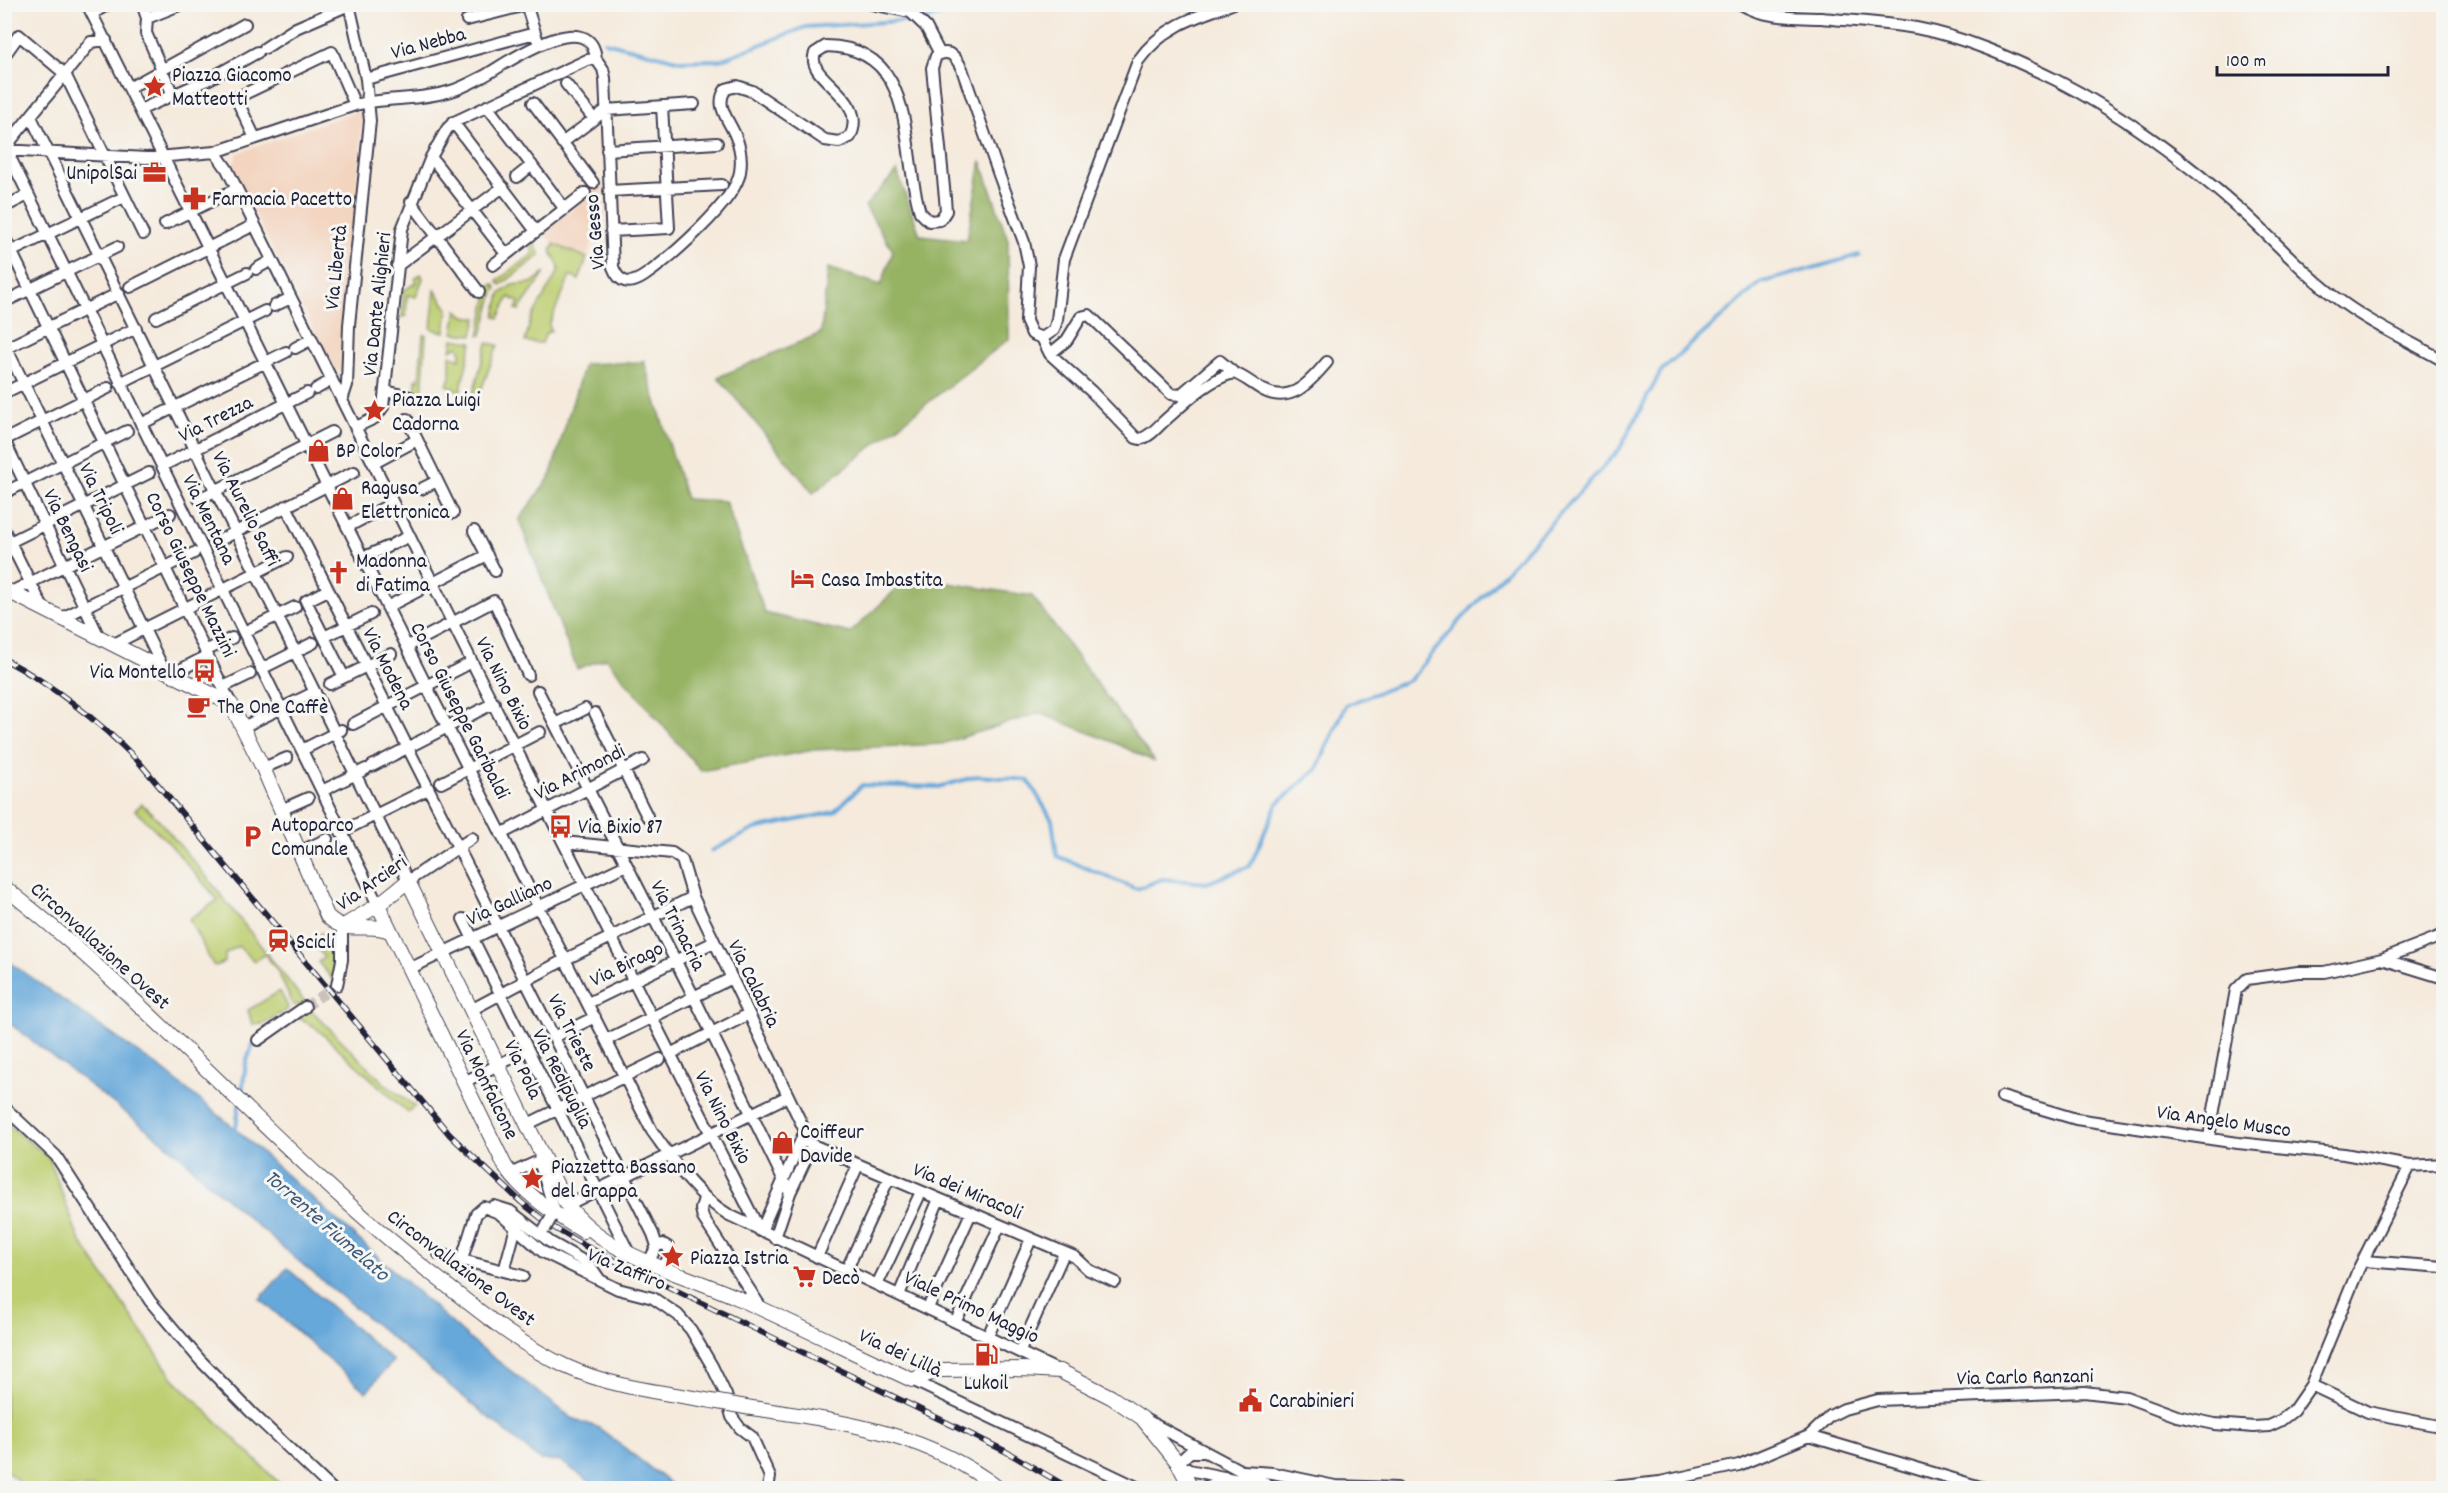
<svg xmlns="http://www.w3.org/2000/svg" width="2448" height="1493" viewBox="0 0 2448 1493" font-family="Dekko,sans-serif">
<style>
.built{fill:#f3d4bf}
.green{fill:#becf72;stroke:#707856;stroke-width:1.5}
.forest{fill:#96b264;stroke:#5c6a50;stroke-width:1.5}
.water{fill:#66a8da;stroke:#44658a;stroke-width:1.5}
.lines{fill:none;stroke-linecap:round;stroke-linejoin:round}
.stream{stroke:#66a8da;stroke-width:4}
.minor-tunnel{stroke:#cbc2bc;stroke-width:10;stroke-dasharray:10 5;stroke-linecap:butt}
.minor-casing{stroke:#424053;stroke-width:14}
.major-casing{stroke:#424053;stroke-width:16}
.minor{stroke:#fff;stroke-width:10}
.major{stroke:#fff;stroke-width:14}
.rail-casing{stroke:#22223b;stroke-width:6}
.rail{stroke:#f6f6f2;stroke-width:4;stroke-dasharray:11;stroke-linecap:butt}
.minor-bridge-casing{stroke:#424053;stroke-width:14;stroke-linecap:butt}
.major-bridge-casing{stroke:#424053;stroke-width:16;stroke-linecap:butt}
.minor-bridge{stroke:#fff;stroke-width:10}
.major-bridge{stroke:#fff;stroke-width:14}
.labels{text-anchor:middle;stroke-width:6;stroke-linejoin:round;paint-order:stroke}
.street-label{font-size:21px;fill:#22223b;stroke:#f6f6f2}
.poi-label{font-size:21px;fill:#22223b;stroke:#f6f6f2;text-anchor:start}
.water-label{font-size:22px;font-style:italic;fill:#3d587b;stroke:#f6f6f2}
</style>
<rect width="100%" height="100%" fill="#f6f6f2"/>
<filter id="ink" filterUnits="userSpaceOnUse"><feTurbulence type="fractalNoise" baseFrequency=".0167" numOctaves="2"/><feDisplacementMap in="SourceGraphic" scale="12" xChannelSelector="R" yChannelSelector="G"/><feConvolveMatrix kernelMatrix="1 2 1 2 8 2 1 2 1" color-interpolation-filters="sRGB"/></filter>
<filter id="wash" filterUnits="userSpaceOnUse"><feTurbulence type="fractalNoise" baseFrequency=".008" numOctaves="4" result="noise"/><feDisplacementMap in="SourceGraphic" scale="24" xChannelSelector="R" yChannelSelector="G"/><feGaussianBlur stdDeviation="1.35" result="paint"/><feColorMatrix in="noise" values="0 0 0 0 0 0 0 0 0 0 0 0 0 0 0 0 0 1.4 0 .05"/><feComposite in="paint" operator="in"/></filter>
<g filter="url(#wash)">
<rect width="100%" height="100%" fill="#f5eadc"/>
<path class="built" d="M359 110 363 114 342 371 339 372 333 368 232 169 238 153Z
M603 184 604 218 595 232 587 258 554 244 545 236 542 232 591 196 587 190 594 185Z"/>
<path class="green" d="M532 239 540 255 501 285 497 281 533 254 530 242Z
M554 244 587 258 579 280 570 276 549 325 551 331 546 333 542 343 525 342 531 319 558 272 559 267 551 251Z
M545 273 519 310 516 309 519 302 509 297 499 318 495 316 500 294 512 285 531 283Z
M421 274 423 278 416 297 407 295 406 316 402 317 403 291 417 282 415 279Z
M494 284 497 289 494 292 482 335H479L489 290 487 287Z
M435 290 448 309 445 332 431 329Z
M457 310 464 316 477 318 473 335 453 333Z
M423 335H426L422 396 416 394V379L419 380Z
M453 339 472 342 460 392 447 385 450 377V355L460 359 461 353 458 346 451 350Z
M487 343 498 345 475 406 470 404Z
M142 804 156 817 210 881 312 1011 386 1085 415 1106 407 1112 315 1027 300 1018 307 1009 303 1005H293L277 970 265 954 254 961 238 946 225 954V962L216 966 213 965 189 919 218 900 168 842 135 810Z
M321 933 338 955 335 982 318 962 324 957 311 941Z
M280 991 288 1007 287 1010 263 1024H252L248 1010Z
M4 1121 49 1158 79 1239 173 1378 284 1488H27L5 1470Z"/>
<path class="forest" d="M981 161 1008 240 1009 339 813 493 718 377 821 333 828 268 881 285 893 251 865 206 897 171 920 235 967 240Z
M644 362 686 499 725 501 765 613 850 633 909 577 1032 596 1155 762 1113 742 1039 713 942 744 814 750 701 771 606 658 577 669 519 520 550 477 584 364Z"/>
<path class="water" d="M5 959 164 1071 232 1126 473 1342 572 1418 599 1428 676 1488H599L560 1461 540 1460 302 1264 207 1182 179 1154 5 1020Z
M287 1268 393 1361 366 1392 260 1299Z"/>
<g class="lines">
<path class="stream" d="M923 20 977 4
M605 42 681 61 720 60 806 27 915 20
M711 851 755 829 834 812 862 785 938 787 978 776 1028 780 1052 820 1057 856 1137 889 1162 879 1207 883 1250 866 1277 804 1317 769 1346 705 1410 680 1457 624 1619 450 1661 371 1760 283 1859 255
M241 1098 246 1063 253 1044
M235 1134 239 1106"/>
</g>
</g>
<g filter="url(#ink)">
<g class="lines">
<path class="minor-tunnel" d="M305 1007 337 985"/>
<defs>
<path id="minor" d="M87 4 427 687 652 1131C675 1163 694 1194 729 1215L1055 1369
M526 4 537 39
M871 4 910 12
M902 4 926 27 940 54
M1741 4C1765 19 1795 17 1821 18 1853 21 1884 23 1916 28 1965 37 2011 58 2056 80 2125 115 2186 162 2244 213 2274 240 2302 272 2334 296 2367 322 2407 340 2444 361
M92 14 108 4
M147 18 182 4
M467 20 526 5
M265 48 296 28 349 5
M4 56 19 35 65 74 143 234
M596 59 603 69 605 78 613 267C619 283 629 286 644 276 669 259 736 201 740 172 742 160 740 146 735 135 729 120 714 105 726 89L737 86 752 91 825 140 839 142 850 137C870 96 804 80 815 53L826 46C920 48 900 149 920 212L929 221 940 220 946 211 945 198 932 68 936 56C950 48 956 57 962 69L999 175 1024 242 1029 266 1026 321 1032 334 1042 338 1054 330 1057 320 1064 259 1138 61C1162 27 1194 17 1232 4
M366 79 535 33
M566 84 594 119
M129 88 245 24
M173 95 209 79 258 52
M533 103 593 183
M487 106 564 208
M140 110 173 95 146 33 147 18 142 4
M31 117 408 881 472 838
M453 122 535 230
M255 138 236 98 332 52 355 105
M562 143 606 110 694 104
M4 145 378 905
M4 150 146 158 215 152 355 105C386 97 419 101 451 91 462 88 474 81 484 76 505 64 591 3 596 59
M7 150 12 139 91 42 106 40
M607 150 717 143
M215 152 227 169 472 662 760 1231
M431 157 506 254
M517 177 532 165
M609 191 722 185
M411 202 479 292
M4 207 28 195
M165 224 236 189
M611 231 669 228 662 106
M4 236 231 704
M4 255 124 197
M493 265 585 193
M397 266 503 187
M256 269 272 260
M130 287 254 225
M4 302 117 247
M274 306 291 298
M156 318 247 273
M1042 338 1050 354 1092 392 1136 438 1140 439C1149 437 1156 429 1163 422 1184 404 1206 380 1234 373 1245 377 1252 384 1263 390 1291 405 1310 382 1327 362
M4 343 164 670
M295 348 312 339
M4 349 119 293
M1050 354 1067 340 1081 317 1089 315 1171 394 1180 395 1220 361 1234 373
M120 383 265 311
M316 389 332 380
M386 391 410 397
M4 393 136 328
M342 400 347 385 349 325 370 121 366 79 349 4
M407 419 453 513
M141 424 286 352
M356 427 375 418 383 407 402 229 431 157 447 129 454 122 587 60 596 59
M4 440 99 637
M4 440 108 388
M374 463 417 440
M162 466 307 393
M421 489 437 481
M4 493 127 431
M199 499 332 432
M286 506 653 1234 657 1246 648 1263
M347 527 393 503
M4 530 43 608
M474 531 495 571
M220 540 354 472
M393 544 410 536
M4 545 149 473
M362 558 387 547
M433 583 487 555
M328 590 306 601 344 677
M11 592 170 514
M387 607 418 591
M62 618 194 553
M244 632 295 607
M324 637 371 614
M114 644 287 557
M408 646 494 601 528 675
M205 651 232 638
M261 669 313 643
M172 674 207 656
M330 684 391 654
M223 687 250 674
M538 691 694 997 790 1193
M595 713 647 816
M353 724 472 662
M555 724 585 709
M243 727 315 692
M302 750 341 730
M372 766 494 703
M263 768 287 758
M441 783 540 732
M322 791 366 769
M281 810 308 798
M341 832 428 789
M501 834 643 760
M564 842 672 853 682 860 693 897 805 1131 761 1231
M299 852 327 839
M463 919 629 1253
M2382 959 2444 935
M409 969 626 865
M337 985 342 960V927
M588 1003 714 942
M471 1010 566 959 693 897
M554 1037 595 1017
M258 1040 305 1007
M606 1040 732 978
M670 1054 749 1014
M464 1082 528 1050
M2002 1097 2076 1119 2238 1143 2344 1154 2410 1166 2444 1164
M4 1107 56 1156 150 1301 200 1360 251 1412 331 1488
M528 1124 660 1059
M2209 1137 2236 990 2247 979 2298 972H2324L2382 959 2444 978
M801 1140 1075 1257 1089 1270 1115 1282
M539 1161 555 1212 553 1215
M510 1174 543 1159
M704 1198 701 1209 703 1218 762 1309
M567 1205 788 1096
M494 1206 510 1211 550 1242 589 1264 600 1280
M484 1207 499 1213 543 1252 618 1289 653 1298 678 1315 691 1330 712 1366 726 1395 732 1417 740 1428 752 1437 770 1477 768 1488
M775 1238 790 1193 812 1146
M657 1246 663 1244 668 1247 670 1254 663 1269
M439 1254 523 1276
M817 1257 858 1165
M462 1259 476 1214 484 1207
M2364 1261 2444 1267
M504 1271 516 1227
M846 1271 889 1178
M877 1285 921 1192
M899 1295 939 1199
M928 1308 971 1213
M956 1321 1000 1225
M988 1336 1031 1239
M1020 1351 1064 1253
M912 1380 1139 1488
M2311 1385 2368 1412 2444 1427
M1144 1419 1273 1488
M1809 1436 1984 1488
M1204 1452H1190L1178 1463 1189 1470 1258 1484
M1243 1471 1273 1473 1335 1486 1397 1488
M1661 1482 1687 1488
M1203 1488 1227 1479
M1604 1488 1660 1482 1739 1465 1809 1436 1830 1416 1844 1409 1878 1400 2084 1392 2126 1397 2177 1416 2215 1424 2254 1427 2269 1426 2280 1421 2293 1411 2311 1385 2358 1270 2410 1166"/>
<path id="major" d="M4 589 231 704 263 768 327 916C348 937 367 921 390 931
M4 887C154 1005 278 1152 427 1270 471 1304 514 1342 565 1366 612 1388 667 1393 718 1402
M378 905 505 1166C522 1192 555 1215 583 1231
M342 927 378 905 408 881 565 1202C606 1258 678 1271 738 1298 796 1324 854 1353 912 1380L940 1370 1024 1369 1060 1371 1111 1397 1142 1418 1178 1463 1191 1488
M746 1407C836 1421 923 1430 998 1488"/>
</defs>
<use href="#minor" class="minor-casing"/>
<use href="#major" class="major-casing"/>
<use href="#minor" class="minor"/>
<use href="#major" class="major"/>
<defs>
<path id="rail" d="M4 659C54 686 99 721 139 762L450 1135 521 1202 551 1226 585 1246 1005 1451 1069 1488"/>
</defs>
<use href="#rail" class="rail-casing"/>
<use href="#rail" class="rail"/>
<defs>
<path id="minor-bridge" d="M545 1229 551 1218"/>
<path id="major-bridge" d="M718 1402 746 1407"/>
</defs>
<use href="#minor-bridge" class="minor-bridge-casing"/>
<use href="#major-bridge" class="major-bridge-casing"/>
<use href="#minor-bridge" class="minor-bridge"/>
<use href="#major-bridge" class="major-bridge"/>
</g>
</g>
<defs>
<symbol id="sight-bare" viewBox="-9 -9 18 18"><path d="M0-6L1.8-2.2L6-1.7L2.9 1.2L3.7 5.4L0 3.3L-3.7 5.4L-2.9 1.2L-6-1.7L-1.8-2.2Z" fill="#c8321e" stroke="#f6f6f2" stroke-width="2.5" paint-order="stroke"/></symbol>
<symbol id="office-bare" viewBox="-9 -9 18 18"><path d="M-6-3h4V-5.5h4V-3h4V5H-6ZM-1-4.5V-3h2v-1.5ZM-6 0V1H6V0Z" fill="#c8321e" stroke="#f6f6f2" stroke-width="2.5" paint-order="stroke"/></symbol>
<symbol id="pharmacy-bare" viewBox="-9 -9 18 18"><path d="M-2-6h4v4h4v4h-4v4h-4v-4h-4v-4h4Z" fill="#c8321e" stroke="#f6f6f2" stroke-width="2.5" paint-order="stroke"/></symbol>
<symbol id="shop-bare" viewBox="-9 -9 18 18"><path d="M-5-2.5h2.3a2.7 3.5 0 0 1 5.4 0H5L5.5 6h-11ZM-1.5-2.5h3a1.5 2.3 0 0 0-3 0Z" fill="#c8321e" stroke="#f6f6f2" stroke-width="2.5" paint-order="stroke"/></symbol>
<symbol id="church-bare" viewBox="-9 -9 18 18"><path d="M-1.2-6h2.4v3.5h3.3v2.4h-3.3V6h-2.4V-.1h-3.3v-2.4h3.3Z" fill="#c8321e" stroke="#f6f6f2" stroke-width="2.5" paint-order="stroke"/></symbol>
<symbol id="hotel-bare" viewBox="-9 -9 18 18"><path d="M-6-4.5h1.5V1H6V5H4.5V3h-9V5H-6ZM-4 0a1.8 1.8 0 1 1 3.6 0ZM.5 0V-2.5h3Q6-2.5 6 0Z" fill="#c8321e" stroke="#f6f6f2" stroke-width="2.5" paint-order="stroke"/></symbol>
<symbol id="bus-bare" viewBox="-9 -9 18 18"><path d="M-5-6H5V4H4V6H2V4H-2V6H-4V4H-5ZM-3.5-4V0h7V-4ZM-3.5 1.2v1.5H-2V1.2ZM2 1.2v1.5H3.5V1.2Z" fill="#c8321e" stroke="#f6f6f2" stroke-width="2.5" paint-order="stroke"/></symbol>
<symbol id="cafe-bare" viewBox="-9 -9 18 18"><path d="M-5.5-4.5H6V0H3Q3 3.5 0 3.5H-2.5Q-5.5 3.5-5.5 0ZM3-3.2v2h1.7v-2ZM-6 4.5H4V6H-6Z" fill="#c8321e" stroke="#f6f6f2" stroke-width="2.5" paint-order="stroke"/></symbol>
<symbol id="parking-bare" viewBox="-9 -9 18 18"><path d="M-3.5-5.5H1a3.5 3.5 0 0 1 0 7H-1V5.5H-3.5ZM-1-3.4V-.6H.8a1.4 1.4 0 0 0 0-2.8Z" fill="#c8321e" stroke="#f6f6f2" stroke-width="2.5" paint-order="stroke"/></symbol>
<symbol id="station-bare" viewBox="-9 -9 18 18"><path d="M-3-6H3Q5-6 5-4V2Q5 4 3 4L4.5 6H3L1.5 4h-3L-3 6H-4.5L-3 4Q-5 4-5 2V-4Q-5-6-3-6ZM-3.5-4v3h7v-3ZM-3.5 1v1.5H-2V1ZM2 1v1.5H3.5V1Z" fill="#c8321e" stroke="#f6f6f2" stroke-width="2.5" paint-order="stroke"/></symbol>
<symbol id="supermarket-bare" viewBox="-9 -9 18 18"><path d="M-6-5.5h2.5l.6 2H6L4.5 2H-2.5L-4.4-4H-6ZM-1.5 3.2a1.3 1.3 0 1 0 .1 0ZM3 3.2a1.3 1.3 0 1 0 .1 0Z" fill="#c8321e" stroke="#f6f6f2" stroke-width="2.5" paint-order="stroke"/></symbol>
<symbol id="fuel-bare" viewBox="-9 -9 18 18"><path d="M-5.5-6h7V0h2V4h1.3V-2.5L3-4.5l.8-.8L6-3V5H2.5V1h-1V6h-7ZM-4.2-4.7v3.2H.2V-4.7Z" fill="#c8321e" stroke="#f6f6f2" stroke-width="2.5" paint-order="stroke"/></symbol>
<symbol id="civic-bare" viewBox="-9 -9 18 18"><path d="M-.6-6.5H3V-4.5H.6V-3L4-1V1h2V6H-6V1h2V-1L-.6-3ZM-1.2 2.5V6h2.4V2.5Z" fill="#c8321e" stroke="#f6f6f2" stroke-width="2.5" paint-order="stroke"/></symbol>
</defs>
<g fill-rule="evenodd">
<use href="#sight-bare" x="138" y="70" width="33" height="33"/>
<use href="#office-bare" x="138" y="156" width="33" height="33"/>
<use href="#pharmacy-bare" x="178" y="182" width="33" height="33"/>
<use href="#sight-bare" x="358" y="394" width="33" height="33"/>
<use href="#shop-bare" x="302" y="434" width="33" height="33"/>
<use href="#shop-bare" x="326" y="482" width="33" height="33"/>
<use href="#church-bare" x="322" y="556" width="33" height="33"/>
<use href="#hotel-bare" x="786" y="562" width="33" height="33"/>
<use href="#bus-bare" x="188" y="654" width="33" height="33"/>
<use href="#cafe-bare" x="182" y="690" width="33" height="33"/>
<use href="#bus-bare" x="544" y="810" width="33" height="33"/>
<use href="#parking-bare" x="236" y="820" width="33" height="33"/>
<use href="#station-bare" x="262" y="924" width="33" height="33"/>
<use href="#shop-bare" x="766" y="1126" width="33" height="33"/>
<use href="#sight-bare" x="516" y="1162" width="33" height="33"/>
<use href="#sight-bare" x="656" y="1240" width="33" height="33"/>
<use href="#supermarket-bare" x="788" y="1260" width="33" height="33"/>
<use href="#fuel-bare" x="970" y="1338" width="33" height="33"/>
<use href="#civic-bare" x="1234" y="1384" width="33" height="33"/>
</g>
<g class="labels">
<g class="street-label">
<text transform="translate(428 42) rotate(-15)" y="7">Via Nebba</text>
<text transform="translate(594 232) rotate(-95)" y="7">Via Gesso</text>
<text transform="translate(335 267) rotate(-84)" y="7">Via Libertà</text>
<text transform="translate(376 304) rotate(-84)" y="7">Via Dante Alighieri</text>
<text transform="translate(215 418) rotate(-27)" y="7">Via Trezza</text>
<text transform="translate(102 498) rotate(64)" y="7">Via Tripoli</text>
<text transform="translate(247 508) rotate(63)" y="7">Via Aurelio Saffi</text>
<text transform="translate(210 519) rotate(64)" y="7">Via Mentana</text>
<text transform="translate(69 530) rotate(64)" y="7">Via Bengasi</text>
<text transform="translate(192 574) rotate(64)" y="7">Corso Giuseppe Mazzini</text>
<text transform="translate(389 668) rotate(63)" y="7">Via Modena</text>
<text transform="translate(505 683) rotate(63)" y="7">Via Nino Bixio</text>
<text transform="translate(461 710) rotate(63)" y="7">Corso Giuseppe Garibaldi</text>
<text transform="translate(579 771) rotate(-27)" y="7">Via Arimondi</text>
<text transform="translate(371 882) rotate(-35)" y="7">Via Arcieri</text>
<text transform="translate(509 900) rotate(-25)" y="7">Via Galliano</text>
<text transform="translate(679 925) rotate(63)" y="7">Via Trinacria</text>
<text transform="translate(101 945) rotate(42)" y="7">Circonvallazione Ovest</text>
<text transform="translate(626 963) rotate(-26)" y="7">Via Birago</text>
<text transform="translate(755 983) rotate(64)" y="7">Via Calabria</text>
<text transform="translate(573 1032) rotate(63)" y="7">Via Trieste</text>
<text transform="translate(524 1069) rotate(64)" y="7">Via Pola</text>
<text transform="translate(563 1078) rotate(63)" y="7">Via Redipuglia</text>
<text transform="translate(488 1084) rotate(64)" y="7">Via Monfalcone</text>
<text transform="translate(724 1117) rotate(63)" y="7">Via Nino Bixio</text>
<text transform="translate(2224 1120) rotate(8)" y="7">Via Angelo Musco</text>
<text transform="translate(968 1190) rotate(23)" y="7">Via dei Miracoli</text>
<text transform="translate(462 1267) rotate(37)" y="7">Circonvallazione Ovest</text>
<text transform="translate(627 1268) rotate(22)" y="7">Via Zaffiro</text>
<text transform="translate(972 1306) rotate(25)" y="7">Viale Primo Maggio</text>
<text transform="translate(901 1352) rotate(25)" y="7">Via dei Lillà</text>
<text transform="translate(2025 1376) rotate(-1)" y="7">Via Carlo Ranzani</text>
</g>
<g class="poi-label">
<text x="172" y="81">Piazza Giacomo<tspan x="172" dy="24">Matteotti</tspan></text>
<text x="137" y="179" text-anchor="end">UnipolSai</text>
<text x="212" y="205">Farmacia Pacetto</text>
<text x="392" y="406">Piazza Luigi<tspan x="392" dy="24">Cadorna</tspan></text>
<text x="336" y="457">BP Color</text>
<text x="361" y="494">Ragusa<tspan x="361" dy="24">Elettronica</tspan></text>
<text x="356" y="567">Madonna<tspan x="356" dy="24">di Fatima</tspan></text>
<text x="821" y="586">Casa Imbastita</text>
<text x="186" y="678" text-anchor="end">Via Montello</text>
<text x="217" y="713">The One Caffè</text>
<text x="271" y="831">Autoparco<tspan x="271" dy="24">Comunale</tspan></text>
<text x="578" y="833">Via Bixio 87</text>
<text x="296" y="948">Scicli</text>
<text x="800" y="1138">Coiffeur<tspan x="800" dy="24">Davide</tspan></text>
<text x="551" y="1173">Piazzetta Bassano<tspan x="551" dy="24">del Grappa</tspan></text>
<text x="690" y="1264">Piazza Istria</text>
<text x="822" y="1284">Decò</text>
<text x="986" y="1389" text-anchor="middle">Lukoil</text>
<text x="1269" y="1407">Carabinieri</text>
</g>
<g class="water-label">
<text transform="translate(328 1224) rotate(41)" y="8">Torrente Fiumelato</text>
</g>
</g>
<rect width="2448" height="1493" fill="none" stroke="#f6f6f2" stroke-width="24"/>
<path d="M2217 66v9h171v-9" fill="none" stroke="#22223b" stroke-width="3"/>
<text x="2226" y="66" font-size="18" fill="#22223b" stroke="#f6f6f2" stroke-width="4.5" paint-order="stroke">100 m</text>
</svg>
